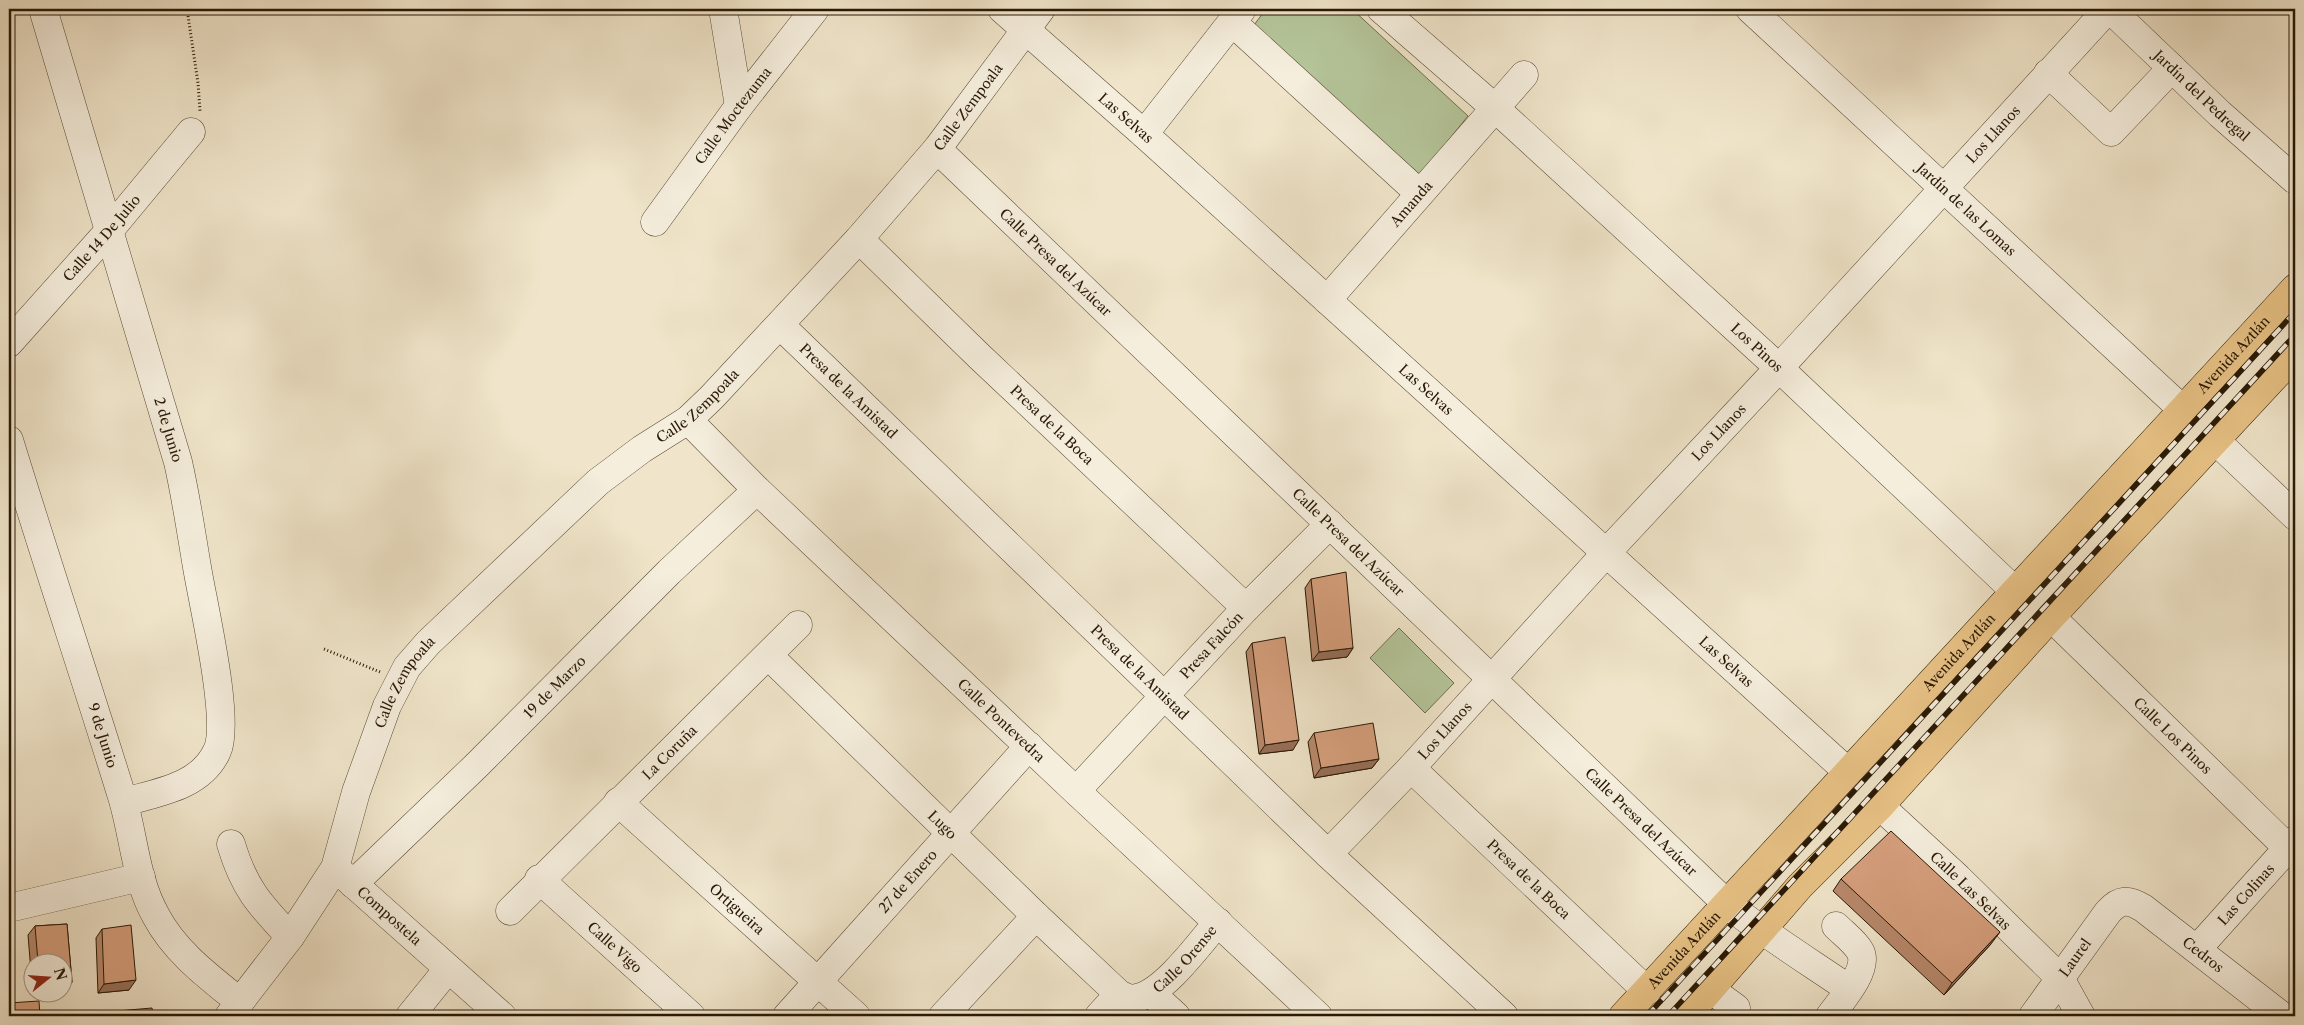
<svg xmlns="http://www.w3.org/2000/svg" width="2304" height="1025" viewBox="0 0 2304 1025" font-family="'Libre Caslon Text',serif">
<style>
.green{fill:#b5c59a;stroke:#6e6e50}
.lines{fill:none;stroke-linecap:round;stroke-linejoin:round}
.minor-casing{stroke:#5a4b36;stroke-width:29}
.major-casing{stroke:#281805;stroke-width:29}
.path{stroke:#281805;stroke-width:3;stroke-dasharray:1 2.5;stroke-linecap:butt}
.minor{stroke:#f5eedd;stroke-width:28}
.major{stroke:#e8c285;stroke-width:28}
.rail-casing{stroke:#281805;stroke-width:5.5}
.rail{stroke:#f5eedd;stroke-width:4;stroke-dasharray:11;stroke-linecap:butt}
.wall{fill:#b8896c;stroke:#281805}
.shaded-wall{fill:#966f58;stroke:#281805}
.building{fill:#d69f7d;stroke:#281805}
.labels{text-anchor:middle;stroke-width:4.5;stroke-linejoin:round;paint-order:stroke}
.street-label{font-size:14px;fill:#281805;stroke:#f5eedd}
</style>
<rect width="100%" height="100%" fill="#f0e5ca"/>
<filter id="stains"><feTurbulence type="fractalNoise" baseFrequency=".004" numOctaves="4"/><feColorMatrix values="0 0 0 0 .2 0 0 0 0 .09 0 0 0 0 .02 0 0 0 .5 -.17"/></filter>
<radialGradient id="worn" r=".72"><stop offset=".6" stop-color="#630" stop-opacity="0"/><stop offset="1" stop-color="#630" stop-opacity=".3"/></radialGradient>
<path class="green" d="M1266 9H1352L1468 116 1420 175 1254 25Z
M1399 628 1454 683 1425 713 1370 658Z"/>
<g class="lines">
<defs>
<g id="minor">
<path id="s1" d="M43 9 178 462C186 497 191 532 197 567 203 604 231 722 217 751 201 787 156 793 124 802"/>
<path d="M723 9 739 106"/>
<path id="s2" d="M1002 9 1144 134 1848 772"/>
<path id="s3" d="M1381 9 1495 108 1779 368 2015 591"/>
<path id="s4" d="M1750 9 2183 410"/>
<path id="s5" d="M2110 9 2220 114 2295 180"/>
<path d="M1232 22 1419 193"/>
<path d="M2048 73 2111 132 2172 68"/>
<path d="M1144 134 1242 9"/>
<path id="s6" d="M937 149 1727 904C1766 935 1808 961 1849 989"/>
<path id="s7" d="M655 222 739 106 815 9"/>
<path id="s8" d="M859 239 980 357 1246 608"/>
<path id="s9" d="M1327 300 1524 75"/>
<path id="s10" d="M780 325 1328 854 1504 1016"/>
<path id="s11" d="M9 343 108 232 191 132"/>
<path id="s12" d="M688 420 757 490 1076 791 1318 1016"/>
<path id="s13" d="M9 440C46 561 86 680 123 800 134 838 136 881 156 916 175 952 209 977 240 1002"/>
<path d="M2216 441 2295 516"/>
<path id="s14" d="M2051 617 2295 855"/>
<path id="s15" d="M769 656 1036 916 1119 994C1125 997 1130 1000 1137 998 1165 992 1199 944 1218 922"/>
<path id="s16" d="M1411 768 1647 991"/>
<path id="s17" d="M1076 791 1246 608 1330 524"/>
<path id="s18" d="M618 802 856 1016"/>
<path id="s19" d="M1880 806 1958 878 2060 978 2081 1016"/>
<path d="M231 844C244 888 259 904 290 937"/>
<path id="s20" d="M1328 854 1411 768 1607 552 1779 368 2108 9"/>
<path id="s21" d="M340 872 502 1016"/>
<path id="s22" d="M539 879 691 1016"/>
<path id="s23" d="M353 884 477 765 669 572 757 490"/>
<path d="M9 908 141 877"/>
<path id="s24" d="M510 911 798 625"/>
<path id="s25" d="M2198 948 2295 840"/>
<path d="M1710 989 1736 1008"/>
<path d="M1151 993 1176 1016"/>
<path id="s26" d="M229 1016 290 937 335 868 356 792 387 706 407 667 428 643 598 482 642 449 688 420 712 397 859 239 937 149 1041 9"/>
<path d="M410 1016 448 969"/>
<path id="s27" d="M787 1016 1029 746"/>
<path d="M943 1016 1036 916"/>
<path d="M1099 1016 1119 994"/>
<path d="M1830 1016C1840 1002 1870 969 1860 951 1855 942 1844 934 1836 926"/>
<path id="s28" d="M2033 1016 2108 912C2120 899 2128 899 2143 908L2282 1016"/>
</g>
<g id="major">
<path id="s29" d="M1623 1016 2295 288"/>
<path d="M1687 1016 1800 886 1880 806 2051 617 2295 355"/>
</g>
</defs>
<use href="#minor" class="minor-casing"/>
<use href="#major" class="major-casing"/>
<path class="path" d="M187 9 198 83 200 111
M324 649 380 672"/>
<use href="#minor" class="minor"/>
<use href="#major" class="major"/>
<defs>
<path id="rail" d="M1647 1016 2295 312
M1668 1016 2295 335"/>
</defs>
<use href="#rail" class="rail-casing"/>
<use href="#rail" class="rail"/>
</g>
<path class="wall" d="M1311 579 1353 648 1347 657 1312 661 1305 588Z
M1252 643 1293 750 1259 754 1246 652Z
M1314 733 1379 759 1372 768 1314 778 1308 742Z
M1841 879 1991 944 1944 995 1833 891Z
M67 924 72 982 66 992H62V962H32V984L28 935 35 926Z
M102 929 129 990 98 993 96 938Z"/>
<path class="shaded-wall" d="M1353 648 1347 657 1312 661 1319 652Z
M1299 740 1293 750 1259 754 1265 745Z
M1379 759 1372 768 1314 778 1321 768Z
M2000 932 1991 944 1944 995 1952 983Z
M136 980 129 990 98 993 104 984Z
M72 982 66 992H62V983Z"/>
<path class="building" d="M1346 572 1353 648 1319 652 1311 579Z
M1285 637 1299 740 1265 745 1252 643Z
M1373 723 1379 759 1321 768 1314 733Z
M1891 831 2000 932 1952 983 1841 879Z
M67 924 72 982 62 983V962H38L35 926Z
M131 925 136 980 104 984 102 929Z
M39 1001 40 1016H9V1003Z
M152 1008 153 1016H118L117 1011Z"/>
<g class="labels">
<g class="street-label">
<text dy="5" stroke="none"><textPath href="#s5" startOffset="126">Jardín del Pedregal</textPath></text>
<text dy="5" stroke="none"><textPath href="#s26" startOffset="1192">Calle Zempoala</textPath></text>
<text dy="5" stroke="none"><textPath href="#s7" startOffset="132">Calle Moctezuma</textPath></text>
<text dy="5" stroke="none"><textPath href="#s2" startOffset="165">Las Selvas</textPath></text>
<text dy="5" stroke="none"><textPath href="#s20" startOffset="980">Los Llanos</textPath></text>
<text dy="5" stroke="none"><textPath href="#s9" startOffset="128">Amanda</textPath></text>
<text dy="5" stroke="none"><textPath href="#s4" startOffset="295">Jardín de las Lomas</textPath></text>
<text dy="5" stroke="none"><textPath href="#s11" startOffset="140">Calle 14 De Julio</textPath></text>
<text dy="5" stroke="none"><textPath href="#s6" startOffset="164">Calle Presa del Azúcar</textPath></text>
<text dy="5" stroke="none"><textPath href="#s3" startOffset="506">Los Pinos</textPath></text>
<text dy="5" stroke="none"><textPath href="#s29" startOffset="900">Avenida Aztlán</textPath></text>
<text dy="5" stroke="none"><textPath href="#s2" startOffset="570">Las Selvas</textPath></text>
<text dy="5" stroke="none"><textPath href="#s10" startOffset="95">Presa de la Amistad</textPath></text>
<text dy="5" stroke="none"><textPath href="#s26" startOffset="788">Calle Zempoala</textPath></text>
<text dy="5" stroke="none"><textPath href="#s8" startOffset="268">Presa de la Boca</textPath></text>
<text dy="5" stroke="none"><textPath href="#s1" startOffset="439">2 de Junio</textPath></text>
<text dy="5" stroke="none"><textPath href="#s20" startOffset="575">Los Llanos</textPath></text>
<text dy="5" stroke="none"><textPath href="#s6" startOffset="569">Calle Presa del Azúcar</textPath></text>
<text dy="5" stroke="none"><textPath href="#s17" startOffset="199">Presa Falcón</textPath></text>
<text dy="5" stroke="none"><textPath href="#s29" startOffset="495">Avenida Aztlán</textPath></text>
<text dy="5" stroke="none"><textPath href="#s2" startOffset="975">Las Selvas</textPath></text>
<text dy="5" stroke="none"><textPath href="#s10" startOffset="500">Presa de la Amistad</textPath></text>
<text dy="5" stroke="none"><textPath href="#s26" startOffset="382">Calle Zempoala</textPath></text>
<text dy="5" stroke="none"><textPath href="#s23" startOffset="282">19 de Marzo</textPath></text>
<text dy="5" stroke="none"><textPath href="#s12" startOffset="434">Calle Pontevedra</textPath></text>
<text dy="5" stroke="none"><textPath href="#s20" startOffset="170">Los Llanos</textPath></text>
<text dy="5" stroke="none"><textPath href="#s13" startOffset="310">9 de Junio</textPath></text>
<text dy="5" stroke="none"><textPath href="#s14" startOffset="170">Calle Los Pinos</textPath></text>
<text dy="5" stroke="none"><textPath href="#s24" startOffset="225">La Coruña</textPath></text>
<text dy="5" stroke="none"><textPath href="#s6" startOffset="974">Calle Presa del Azúcar</textPath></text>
<text dy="5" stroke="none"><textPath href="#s15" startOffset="242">Lugo</textPath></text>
<text dy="5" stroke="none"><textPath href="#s16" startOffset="162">Presa de la Boca</textPath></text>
<text dy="5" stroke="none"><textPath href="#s27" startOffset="181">27 de Enero</textPath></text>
<text dy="5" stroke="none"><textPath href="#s19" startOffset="124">Calle Las Selvas</textPath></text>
<text dy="5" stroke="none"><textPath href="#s25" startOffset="72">Las Colinas</textPath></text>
<text dy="5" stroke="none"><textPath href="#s18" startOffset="160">Ortigueira</textPath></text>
<text dy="5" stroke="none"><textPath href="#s21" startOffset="66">Compostela</textPath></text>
<text dy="5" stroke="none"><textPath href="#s22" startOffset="102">Calle Vigo</textPath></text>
<text dy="5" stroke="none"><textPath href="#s29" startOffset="90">Avenida Aztlán</textPath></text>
<text dy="5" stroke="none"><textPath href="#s28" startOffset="244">Cedros</textPath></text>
<text dy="5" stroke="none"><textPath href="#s28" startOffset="72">Laurel</textPath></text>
<text dy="5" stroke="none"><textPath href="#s15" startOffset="568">Calle Orense</textPath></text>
</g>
</g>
<rect width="2304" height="1025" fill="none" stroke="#f0e5ca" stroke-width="30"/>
<rect x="10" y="10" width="2284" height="1005" fill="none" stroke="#281805" stroke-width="2.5"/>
<rect x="15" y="15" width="2274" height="995" fill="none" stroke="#281805"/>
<g transform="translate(48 978) rotate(73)"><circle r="24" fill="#f5eedd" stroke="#a39887"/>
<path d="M0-4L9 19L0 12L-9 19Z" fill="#8f2418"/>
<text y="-8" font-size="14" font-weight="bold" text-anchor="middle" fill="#281805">N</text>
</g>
<rect width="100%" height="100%" filter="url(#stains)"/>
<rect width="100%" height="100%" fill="url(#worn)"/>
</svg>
